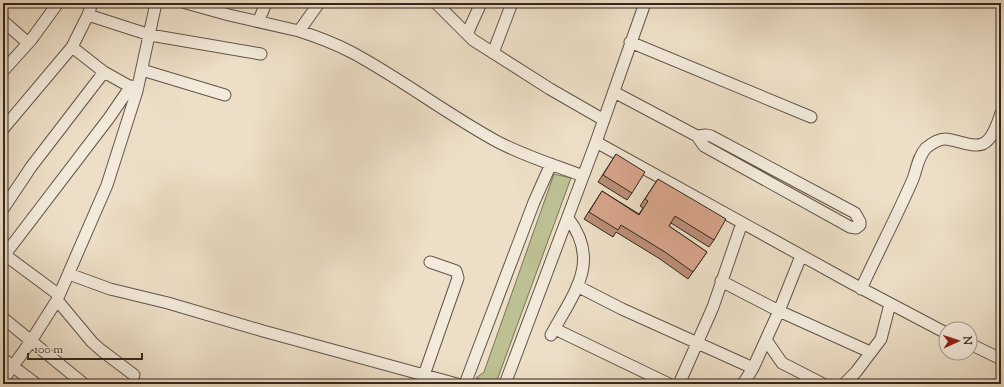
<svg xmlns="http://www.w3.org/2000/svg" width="1004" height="387" viewBox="0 0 1004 387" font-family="'Sorts Mill Goudy',serif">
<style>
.green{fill:#bdc092;stroke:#787358}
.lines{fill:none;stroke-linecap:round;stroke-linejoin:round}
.minor-casing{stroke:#625448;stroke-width:13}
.minor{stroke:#f3eadb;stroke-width:11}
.wall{fill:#ba8e78;stroke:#33261e}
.building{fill:#d8a58c;stroke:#33261e}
</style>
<rect width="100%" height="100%" fill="#eddfc7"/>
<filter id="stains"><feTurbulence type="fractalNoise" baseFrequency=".005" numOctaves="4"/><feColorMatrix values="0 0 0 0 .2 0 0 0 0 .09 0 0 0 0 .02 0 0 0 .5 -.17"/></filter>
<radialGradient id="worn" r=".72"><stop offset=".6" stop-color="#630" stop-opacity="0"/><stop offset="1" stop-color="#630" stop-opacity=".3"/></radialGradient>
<path class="green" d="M554 174 571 178 496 383 476 378 484 372Z"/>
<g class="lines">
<defs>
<path id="minor" d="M92 3 88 15 150 35 261 54
M186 3 229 15 299 31
M319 3 299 31C318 37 336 44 353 53 403 80 448 115 498 142 525 156 554 165 583 176
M436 3 473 40 550 89 604 120
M259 20 266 3
M3 21 28 43
M467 34 481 3
M630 42 811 117
M72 47 88 15
M493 53 512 3
M142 70 225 95
M3 71 31 40 58 3
M614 92 697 136 704 146 850 227 856 228 860 225V222L855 213 711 136 706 135 697 136
M3 129 72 47 104 72
M596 142 853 284 946 333
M3 209 31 167 104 72 136 90
M5 255 59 295
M3 257 109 118 131 86
M69 274 110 289 168 303 263 331 457 384
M721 281 779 311 870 352
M577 286 622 309 753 368
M861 289C878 252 897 216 913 179 917 168 918 157 926 148 931 144 938 139 945 139 957 139 978 152 988 140 995 133 998 122 1001 113
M57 300 92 342 101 350 134 375
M3 318 84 384
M555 329 669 384
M551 335C573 294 602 262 568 218
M766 340 782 363 823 384
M970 344 1001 359
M3 359 36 384
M424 375 458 278 456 271 430 262
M3 380 31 341 57 300 107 185 137 91 156 3
M465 384 534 202 551 164
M505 384 596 142 645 3
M679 384 713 307 742 223
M743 384 753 368 779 311 801 256
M844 384 856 372 881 339 890 304"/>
</defs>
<use href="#minor" class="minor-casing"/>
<use href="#minor" class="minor"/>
</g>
<path class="wall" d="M616 154 632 193 627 200 598 182Z
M658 179 714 240 709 247 671 223 669 226 707 252 688 279 660 259 616 232 613 237 584 219 602 191 639 214 643 208 640 206Z"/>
<path class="building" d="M616 154 645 172 632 193 603 175Z
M658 179 726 219 714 240 675 216 669 226 707 252 693 272 665 252 621 225 618 230 589 212 602 191 639 215 648 201 645 199Z"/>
<rect width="1004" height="387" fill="none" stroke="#eddfc7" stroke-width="16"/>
<rect x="4" y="4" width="996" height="379" fill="none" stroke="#33261e" stroke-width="2"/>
<rect x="8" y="8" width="988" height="371" fill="none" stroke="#33261e"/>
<g transform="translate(958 341) rotate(87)"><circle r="19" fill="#f3eadb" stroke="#a69c8f"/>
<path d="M0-3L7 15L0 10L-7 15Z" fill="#8f2418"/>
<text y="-6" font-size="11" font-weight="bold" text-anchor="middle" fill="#33261e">N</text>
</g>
<path d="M28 353v6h114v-6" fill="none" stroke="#33261e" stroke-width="2"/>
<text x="34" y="353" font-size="12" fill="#33261e" stroke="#f3eadb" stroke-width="3" paint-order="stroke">100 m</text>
<rect width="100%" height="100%" filter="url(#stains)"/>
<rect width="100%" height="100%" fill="url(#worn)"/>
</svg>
